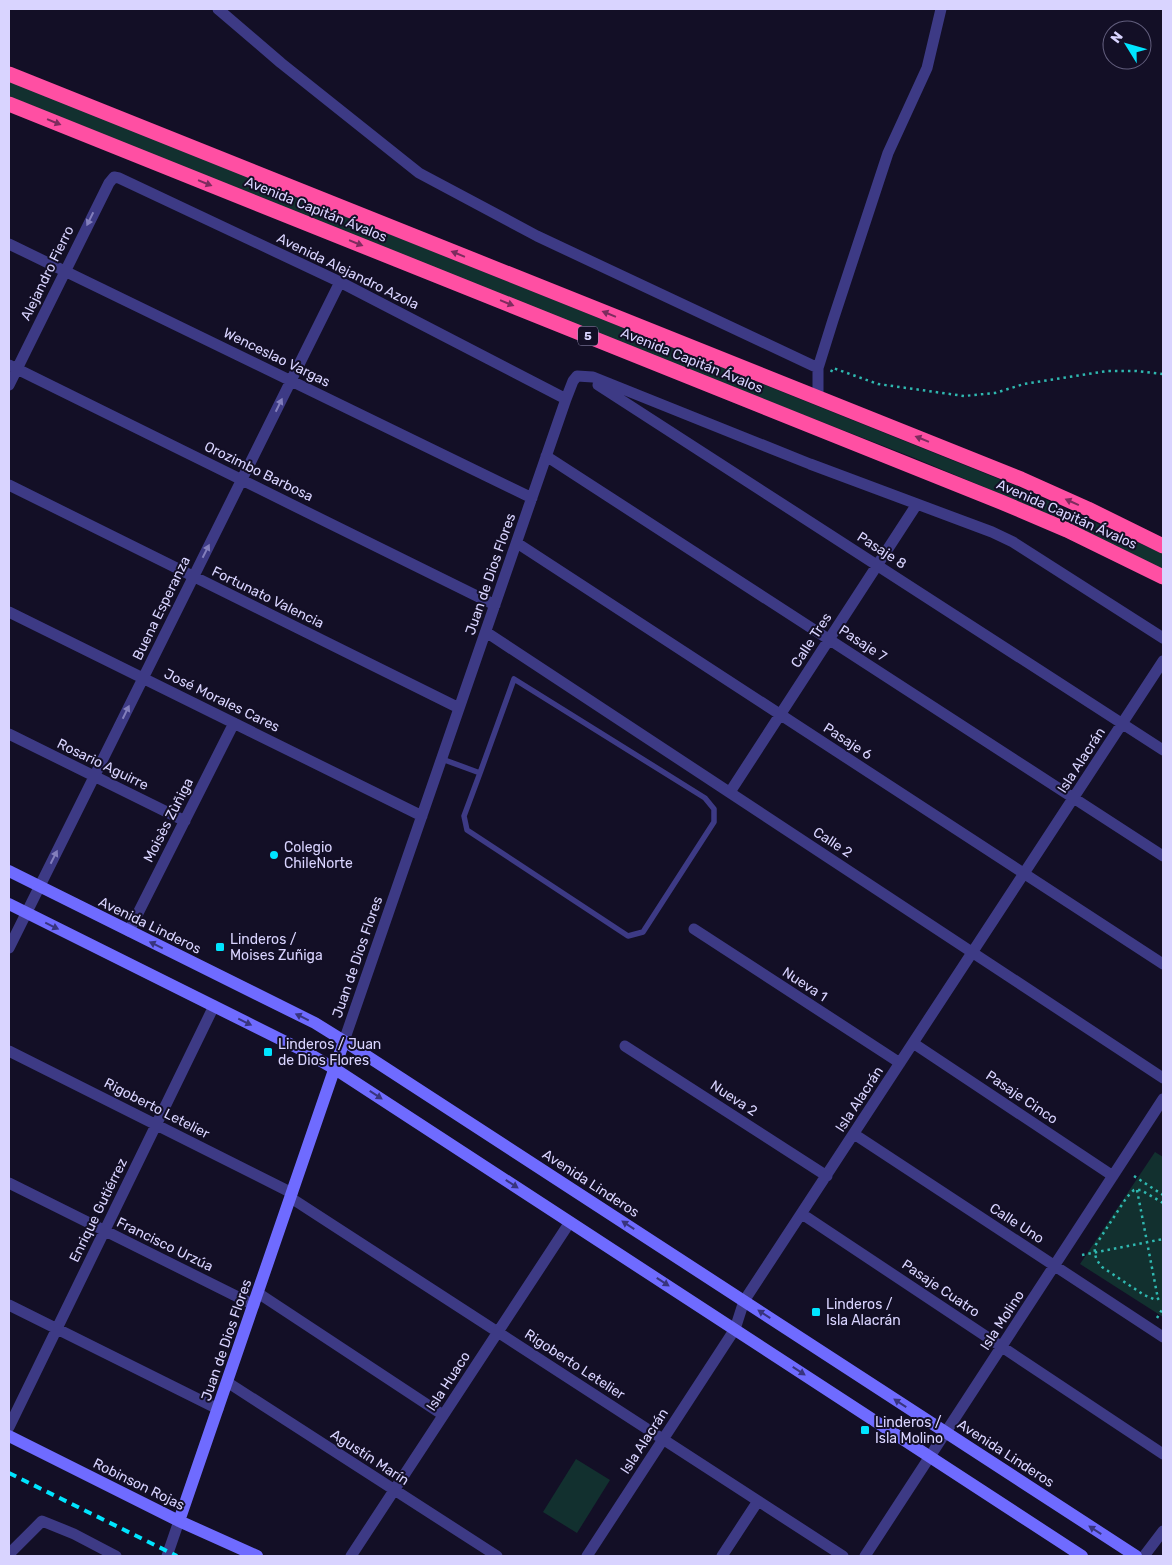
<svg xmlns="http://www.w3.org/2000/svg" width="1172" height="1565" viewBox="0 0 1172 1565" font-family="Rubik,sans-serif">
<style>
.green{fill:#12302f}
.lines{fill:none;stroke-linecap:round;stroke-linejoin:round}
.path{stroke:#2fb8b0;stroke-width:2.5;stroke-dasharray:2.5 4;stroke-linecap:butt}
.lane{stroke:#3d3a85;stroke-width:5.5}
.street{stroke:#3d3a85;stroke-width:11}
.secondary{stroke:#6f6bff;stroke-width:12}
.highway{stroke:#ff4fa3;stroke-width:15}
.rail{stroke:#00e5ff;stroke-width:4;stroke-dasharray:8 6;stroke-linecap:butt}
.oneway{fill:#7d2c5e}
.oneway2{fill:#837fbc}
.oneway3{fill:#38347d}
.poi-dot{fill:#00e5ff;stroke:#130f26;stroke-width:2}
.labels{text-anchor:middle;stroke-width:4;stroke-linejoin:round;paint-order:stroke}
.shield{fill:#130f26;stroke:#9e99be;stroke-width:1}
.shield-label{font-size:12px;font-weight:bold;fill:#d9d4ff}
.street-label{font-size:14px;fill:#d9d4ff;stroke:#130f26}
.poi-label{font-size:14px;fill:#d9d4ff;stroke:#130f26;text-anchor:start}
</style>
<rect width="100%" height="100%" fill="#130f26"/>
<path class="green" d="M9 81 1014 485 1163 554V569L1022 503 912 457 593 333 9 97Z
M1155 1152 1163 1157V1317L1080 1264Z
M576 1459 610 1480 577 1533 543 1512Z"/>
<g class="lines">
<path class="path" d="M831 372 833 368 878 384 964 396 995 393 1024 384 1107 371H1136L1163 374
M1134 1176 1163 1195
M1137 1190 1158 1299
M1163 1203 1141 1190H1134L1127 1197 1095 1246C1094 1255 1096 1260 1102 1267L1144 1295 1156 1300 1163 1296
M1082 1255 1163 1239
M1157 1318 1163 1308"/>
<path class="lane" d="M442 759 480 773 464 816 467 830 628 936 643 932 714 822V809L705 798 514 679 480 773"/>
<path class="street" d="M218 9 281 63 419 173 537 236 818 368
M9 244 532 498
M9 365 495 605
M9 385 109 183 114 177 119 178 340 282 566 399
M598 385 1163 750
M818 397V368L833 320 888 153 927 68 941 9
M546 456 1163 856
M9 485 459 708
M517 543 1163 964
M9 612 422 816
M486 632 1163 1078
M9 734 185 821
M730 792 917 504
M694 929 900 1063
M129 931 234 723
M9 948 340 282
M344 1041 566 399 573 381 577 376 593 377 810 464 992 532 1013 542 1163 638
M913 1043 1113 1176
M625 1046 827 1176
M9 1051 292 1193
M854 1134 1163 1337
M9 1183 254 1305
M291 1198 843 1556
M802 1214 1163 1454
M258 1293 443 1415
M9 1305 218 1409
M227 1382 497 1556
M9 1427 214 1006
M12 1551 42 1521 74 1534 116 1556
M167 1556 179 1521
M351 1556 570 1222
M587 1556 735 1329 744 1301 1163 661
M722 1556 758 1501
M865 1556 1163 1099
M1144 1556 1163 1531"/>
<path class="secondary" d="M9 871 315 1023 344 1041 1136 1556
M9 904 304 1051 335 1069 1082 1556
M9 1436 179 1521 257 1556
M179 1521 344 1041"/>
<path class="highway" d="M9 74 1021 479 1088 509 1163 546
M9 104 1001 502 1067 530 1163 577"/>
<path class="rail" d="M9 1473 177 1556"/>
</g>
<defs><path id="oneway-solid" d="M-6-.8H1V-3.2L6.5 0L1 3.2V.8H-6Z" transform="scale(1.25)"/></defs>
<g class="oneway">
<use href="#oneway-solid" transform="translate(54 122) rotate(22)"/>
<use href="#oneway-solid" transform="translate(205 183) rotate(22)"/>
<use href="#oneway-solid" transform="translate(356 243) rotate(22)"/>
<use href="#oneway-solid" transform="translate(458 254) rotate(-158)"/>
<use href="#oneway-solid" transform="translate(507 303) rotate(22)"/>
<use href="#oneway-solid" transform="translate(609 314) rotate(-158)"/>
<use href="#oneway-solid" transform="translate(922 439) rotate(-158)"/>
<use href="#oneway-solid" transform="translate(1072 502) rotate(-156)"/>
</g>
<g class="oneway2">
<use href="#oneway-solid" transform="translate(90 219) rotate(116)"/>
<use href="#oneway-solid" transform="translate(279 405) rotate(-64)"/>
<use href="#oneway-solid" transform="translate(206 551) rotate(-63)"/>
<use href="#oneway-solid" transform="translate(126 712) rotate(-64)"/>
<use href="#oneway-solid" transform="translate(54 857) rotate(-63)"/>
</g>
<g class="oneway3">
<use href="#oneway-solid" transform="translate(52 926) rotate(26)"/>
<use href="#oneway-solid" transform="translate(156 945) rotate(-154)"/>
<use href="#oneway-solid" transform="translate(302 1017) rotate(-154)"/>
<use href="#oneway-solid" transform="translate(245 1022) rotate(26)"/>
<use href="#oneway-solid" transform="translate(376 1095) rotate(33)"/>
<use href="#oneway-solid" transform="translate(512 1184) rotate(33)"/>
<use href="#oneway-solid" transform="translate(628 1225) rotate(-147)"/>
<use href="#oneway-solid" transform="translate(663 1282) rotate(33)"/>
<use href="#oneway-solid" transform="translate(764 1314) rotate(-147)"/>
<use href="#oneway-solid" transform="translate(799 1371) rotate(33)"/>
<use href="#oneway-solid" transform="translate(900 1403) rotate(-147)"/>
<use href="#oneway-solid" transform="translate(1095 1530) rotate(-147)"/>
</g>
<g class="poi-dot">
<circle cx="274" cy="855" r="5"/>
<rect x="215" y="942" width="10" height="10" rx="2.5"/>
<rect x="263" y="1047" width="10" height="10" rx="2.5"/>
<rect x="811" y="1307" width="10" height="10" rx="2.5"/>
<rect x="860" y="1425" width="10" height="10" rx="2.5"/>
</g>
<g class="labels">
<rect class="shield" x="578" y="326.5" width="20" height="19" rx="4"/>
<g class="shield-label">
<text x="588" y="340">5</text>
</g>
<g class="street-label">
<text transform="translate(316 209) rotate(22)" y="5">Avenida Capitán Ávalos</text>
<text transform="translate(348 271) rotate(26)" y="5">Avenida Alejandro Azola</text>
<text transform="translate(47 273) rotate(-64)" y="5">Alejandro Fierro</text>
<text transform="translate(277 357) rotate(26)" y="5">Wenceslao Vargas</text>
<text transform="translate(692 360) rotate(22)" y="5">Avenida Capitán Ávalos</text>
<text transform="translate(259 471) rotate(26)" y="5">Orozimbo Barbosa</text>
<text transform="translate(1067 514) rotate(24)" y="5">Avenida Capitán Ávalos</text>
<text transform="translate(882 550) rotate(33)" y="5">Pasaje 8</text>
<text transform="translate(490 574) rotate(-71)" y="5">Juan de Dios Flores</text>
<text transform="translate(268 597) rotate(26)" y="5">Fortunato Valencia</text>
<text transform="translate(161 608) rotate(-64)" y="5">Buena Esperanza</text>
<text transform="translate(811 640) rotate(-57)" y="5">Calle Tres</text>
<text transform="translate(863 643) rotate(33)" y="5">Pasaje 7</text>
<text transform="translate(222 700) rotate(26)" y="5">José Morales Cares</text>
<text transform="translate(848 741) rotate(33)" y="5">Pasaje 6</text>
<text transform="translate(1081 760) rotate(-57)" y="5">Isla Alacrán</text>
<text transform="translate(103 764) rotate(26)" y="5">Rosario Aguirre</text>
<text transform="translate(168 820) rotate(-63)" y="5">Moisès Zùñiga</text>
<text transform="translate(833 842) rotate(33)" y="5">Calle 2</text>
<text transform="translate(150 925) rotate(26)" y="5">Avenida Linderos</text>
<text transform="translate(357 957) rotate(-71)" y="5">Juan de Dios Flores</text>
<text transform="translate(805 984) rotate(33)" y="5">Nueva 1</text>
<text transform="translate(1022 1097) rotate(34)" y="5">Pasaje Cinco</text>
<text transform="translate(734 1098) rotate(33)" y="5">Nueva 2</text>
<text transform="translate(859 1099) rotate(-57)" y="5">Isla Alacrán</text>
<text transform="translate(157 1108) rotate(27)" y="5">Rigoberto Letelier</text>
<text transform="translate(591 1183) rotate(33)" y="5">Avenida Linderos</text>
<text transform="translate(98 1210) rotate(-64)" y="5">Enrique Gutiérrez</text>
<text transform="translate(1017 1223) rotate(33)" y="5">Calle Uno</text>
<text transform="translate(165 1244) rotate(26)" y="5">Francisco Urzúa</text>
<text transform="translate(941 1288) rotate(34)" y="5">Pasaje Cuatro</text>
<text transform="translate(1002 1320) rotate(-57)" y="5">Isla Molino</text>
<text transform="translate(226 1340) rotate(-71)" y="5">Juan de Dios Flores</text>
<text transform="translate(575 1364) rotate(33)" y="5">Rigoberto Letelier</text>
<text transform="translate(448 1381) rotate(-57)" y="5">Isla Huaco</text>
<text transform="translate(644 1441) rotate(-57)" y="5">Isla Alacrán</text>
<text transform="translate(1006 1453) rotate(33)" y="5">Avenida Linderos</text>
<text transform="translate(370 1457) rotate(33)" y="5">Agustín Marín</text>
<text transform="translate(139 1484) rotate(26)" y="5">Robinson Rojas</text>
</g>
<g class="poi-label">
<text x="284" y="852">Colegio<tspan x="284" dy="16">ChileNorte</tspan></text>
<text x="230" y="944">Linderos /<tspan x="230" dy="16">Moises Zuñiga</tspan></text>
<text x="278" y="1049">Linderos / Juan<tspan x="278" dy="16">de Dios Flores</tspan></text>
<text x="826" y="1309">Linderos /<tspan x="826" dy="16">Isla Alacrán</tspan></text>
<text x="875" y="1427">Linderos /<tspan x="875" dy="16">Isla Molino</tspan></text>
</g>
</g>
<rect width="1172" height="1565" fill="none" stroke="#d9d4ff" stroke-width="20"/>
<g transform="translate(1127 45) rotate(307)"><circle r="24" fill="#130f26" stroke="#625e7d"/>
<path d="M0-4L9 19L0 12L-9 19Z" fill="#00e5ff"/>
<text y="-8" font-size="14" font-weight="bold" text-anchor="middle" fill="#d9d4ff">N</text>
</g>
</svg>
